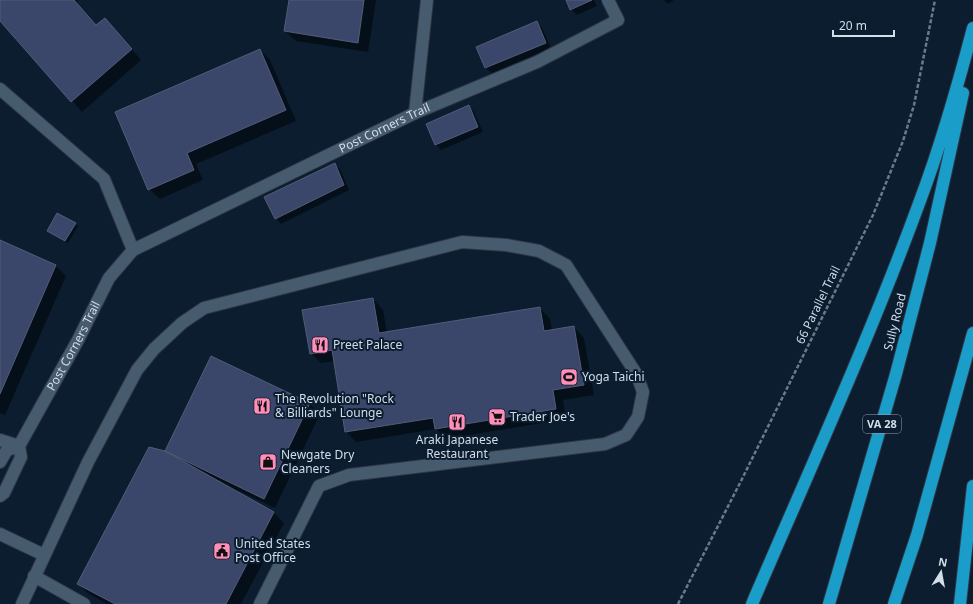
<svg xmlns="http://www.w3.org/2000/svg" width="973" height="604" viewBox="0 0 973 604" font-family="'Noto Sans',sans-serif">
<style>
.shadow{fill:#0007}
.building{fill:#3b466b;stroke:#545c75}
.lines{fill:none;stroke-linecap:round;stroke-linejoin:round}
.lane-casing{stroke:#2e3645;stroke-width:14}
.street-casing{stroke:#2e3645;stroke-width:14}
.highway-casing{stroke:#2e3645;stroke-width:14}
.path{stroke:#6b7a89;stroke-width:2.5;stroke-dasharray:4 2;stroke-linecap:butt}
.lane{stroke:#475b6f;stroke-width:12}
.street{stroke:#475b6f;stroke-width:12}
.highway{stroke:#1a9dc9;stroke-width:12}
.labels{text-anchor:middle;stroke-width:4;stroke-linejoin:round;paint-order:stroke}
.shield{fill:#0b1d2f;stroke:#96a4b2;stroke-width:1}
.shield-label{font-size:11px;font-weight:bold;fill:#d2deea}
.street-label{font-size:12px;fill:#d2deea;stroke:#0b1d2f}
.poi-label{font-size:12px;fill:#d2deea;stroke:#0b1d2f;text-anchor:start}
</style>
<rect width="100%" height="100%" fill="#0b1d2f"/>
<path class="shadow" d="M0 0H78L76 2 97 26 115 30 141 60 82 112 0 19Z
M290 0H376L368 52 296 41 285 31Z
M567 0H594L597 6 577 15 571 9Z
M664 0H674L668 4Z
M537 23 542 28 551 48 492 73 486 68 478 48Z
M260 50 270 60 296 121 196 164 203 180 160 199 149 189Z
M469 106 474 112 483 132 441 150 436 145 427 124Z
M334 164 340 169 349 190 281 224 276 218Z
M75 224 78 226 68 243 51 233Z
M0 241 56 266 66 276 5 415 0 413Z
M373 299 383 310 387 333 540 308 550 319 552 331 574 327 584 338 594 395 563 400 566 419 446 439 436 429 356 442 346 431 335 361 321 363 311 353Z
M211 357 310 404 320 414 275 508 239 491V493L274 513 284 523 241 604H107L89 594 78 584 165 452Z"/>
<path class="building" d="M0 0H74L96 25 105 18 132 49 71 102 0 21Z
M289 0H364L358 43 284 31Z
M566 0H592L570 10Z
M537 21 546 43 485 68 476 47Z
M260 49 286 110 187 153 194 170 148 190 115 112Z
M469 105 478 127 435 145 426 124Z
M335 163 344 185 275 219 264 197Z
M57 213 76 223 65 241 47 231Z
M0 240 56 265 0 394Z
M373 298 379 333 540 307 544 331 574 326 584 385 553 390 556 409 435 429 433 418 345 432 332 350 310 354 302 310Z
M211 356 310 403 264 499 165 451Z
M149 447 165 451 274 512 226 604H115L77 584Z"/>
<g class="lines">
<defs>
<path id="lane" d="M0 534 44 555
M34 576 84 604
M22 604 88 462 137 370 154 349 182 323 204 308 462 242 506 245 539 251 566 265 637 375 643 392 638 417 626 435 605 444 349 475 319 486 260 604"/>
<g id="street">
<path d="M0 89 104 179 133 250"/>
<path d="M415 113 427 0"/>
<path d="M0 440 19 446"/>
<path d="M0 462 7 450 19 446"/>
<path id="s1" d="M0 496 4 493 21 457 19 446 78 340 109 278 133 250 415 113 537 62 618 20 608 0"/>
</g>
<path id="highway" d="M752 604C810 469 871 335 921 198 942 142 958 85 973 28
M829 604 896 374 930 243 963 93
M894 604 917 535 973 333
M960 604 973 486"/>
</defs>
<use href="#lane" class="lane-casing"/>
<use href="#street" class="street-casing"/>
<use href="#highway" class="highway-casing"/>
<path class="path" d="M678 604 741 481 873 215 903 141 914 105 935 0"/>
<use href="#lane" class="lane"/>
<use href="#street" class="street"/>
<use href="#highway" class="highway"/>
</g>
<defs>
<symbol id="restaurant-square" viewBox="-11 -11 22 22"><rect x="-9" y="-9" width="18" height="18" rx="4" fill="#ff8eba" stroke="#0b1d2f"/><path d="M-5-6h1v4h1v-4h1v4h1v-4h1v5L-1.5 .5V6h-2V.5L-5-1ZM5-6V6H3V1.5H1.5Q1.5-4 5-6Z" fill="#111"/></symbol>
<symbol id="stadium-square" viewBox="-11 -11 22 22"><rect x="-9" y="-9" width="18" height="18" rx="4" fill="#ff8eba" stroke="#0b1d2f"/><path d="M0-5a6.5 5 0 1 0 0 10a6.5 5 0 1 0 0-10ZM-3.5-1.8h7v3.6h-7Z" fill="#111"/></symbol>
<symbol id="supermarket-square" viewBox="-11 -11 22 22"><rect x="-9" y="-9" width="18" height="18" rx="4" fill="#ff8eba" stroke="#0b1d2f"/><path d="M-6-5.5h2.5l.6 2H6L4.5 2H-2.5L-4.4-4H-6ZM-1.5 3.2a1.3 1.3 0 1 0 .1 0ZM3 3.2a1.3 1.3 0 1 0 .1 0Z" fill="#111"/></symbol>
<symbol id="shop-square" viewBox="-11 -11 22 22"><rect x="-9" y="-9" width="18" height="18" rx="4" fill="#ff8eba" stroke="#0b1d2f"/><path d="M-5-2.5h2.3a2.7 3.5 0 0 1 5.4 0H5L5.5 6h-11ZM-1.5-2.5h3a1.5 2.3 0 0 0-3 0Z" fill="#111"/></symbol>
<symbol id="civic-square" viewBox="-11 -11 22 22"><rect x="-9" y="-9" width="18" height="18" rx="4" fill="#ff8eba" stroke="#0b1d2f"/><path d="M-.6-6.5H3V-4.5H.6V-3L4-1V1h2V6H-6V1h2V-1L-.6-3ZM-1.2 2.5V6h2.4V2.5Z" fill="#111"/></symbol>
</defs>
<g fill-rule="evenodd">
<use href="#restaurant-square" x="310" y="335" width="20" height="20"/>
<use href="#stadium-square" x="559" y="367" width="20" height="20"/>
<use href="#restaurant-square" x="252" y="396" width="20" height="20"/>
<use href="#supermarket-square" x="487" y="407" width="20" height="20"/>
<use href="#restaurant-square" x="447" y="412" width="20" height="20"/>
<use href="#shop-square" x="258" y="452" width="20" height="20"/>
<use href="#civic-square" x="212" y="541" width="20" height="20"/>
</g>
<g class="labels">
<rect class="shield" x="863" y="415" width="38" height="18" rx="3"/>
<g class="shield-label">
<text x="882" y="428">VA 28</text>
</g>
<g class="street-label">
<text dy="4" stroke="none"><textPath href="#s1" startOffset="563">Post Corners Trail</textPath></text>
<text transform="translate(818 305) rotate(-64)" y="4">66 Parallel Trail</text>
<text transform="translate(895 322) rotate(-76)" y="4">Sully Road</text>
<text dy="4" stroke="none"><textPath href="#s1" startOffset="170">Post Corners Trail</textPath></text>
</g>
<g class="poi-label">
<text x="333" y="349">Preet Palace</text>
<text x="582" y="381">Yoga Taichi</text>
<text x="275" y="403">The Revolution "Rock<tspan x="275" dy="14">&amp; Billiards" Lounge</tspan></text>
<text x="510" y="421">Trader Joe's</text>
<text x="457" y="444" text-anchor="middle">Araki Japanese<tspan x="457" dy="14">Restaurant</tspan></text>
<text x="281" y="459">Newgate Dry<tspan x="281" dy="14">Cleaners</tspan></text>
<text x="235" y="548">United States<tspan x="235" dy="14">Post Office</tspan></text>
</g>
</g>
<g transform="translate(941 572) rotate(11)" stroke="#0b1d2f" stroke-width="3" paint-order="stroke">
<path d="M0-3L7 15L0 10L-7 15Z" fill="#d2deea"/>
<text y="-6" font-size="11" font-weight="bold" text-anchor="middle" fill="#d2deea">N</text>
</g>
<path d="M833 30v6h61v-6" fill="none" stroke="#d2deea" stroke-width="2"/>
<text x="839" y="30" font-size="12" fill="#d2deea" stroke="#0b1d2f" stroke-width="3" paint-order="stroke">20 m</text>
</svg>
